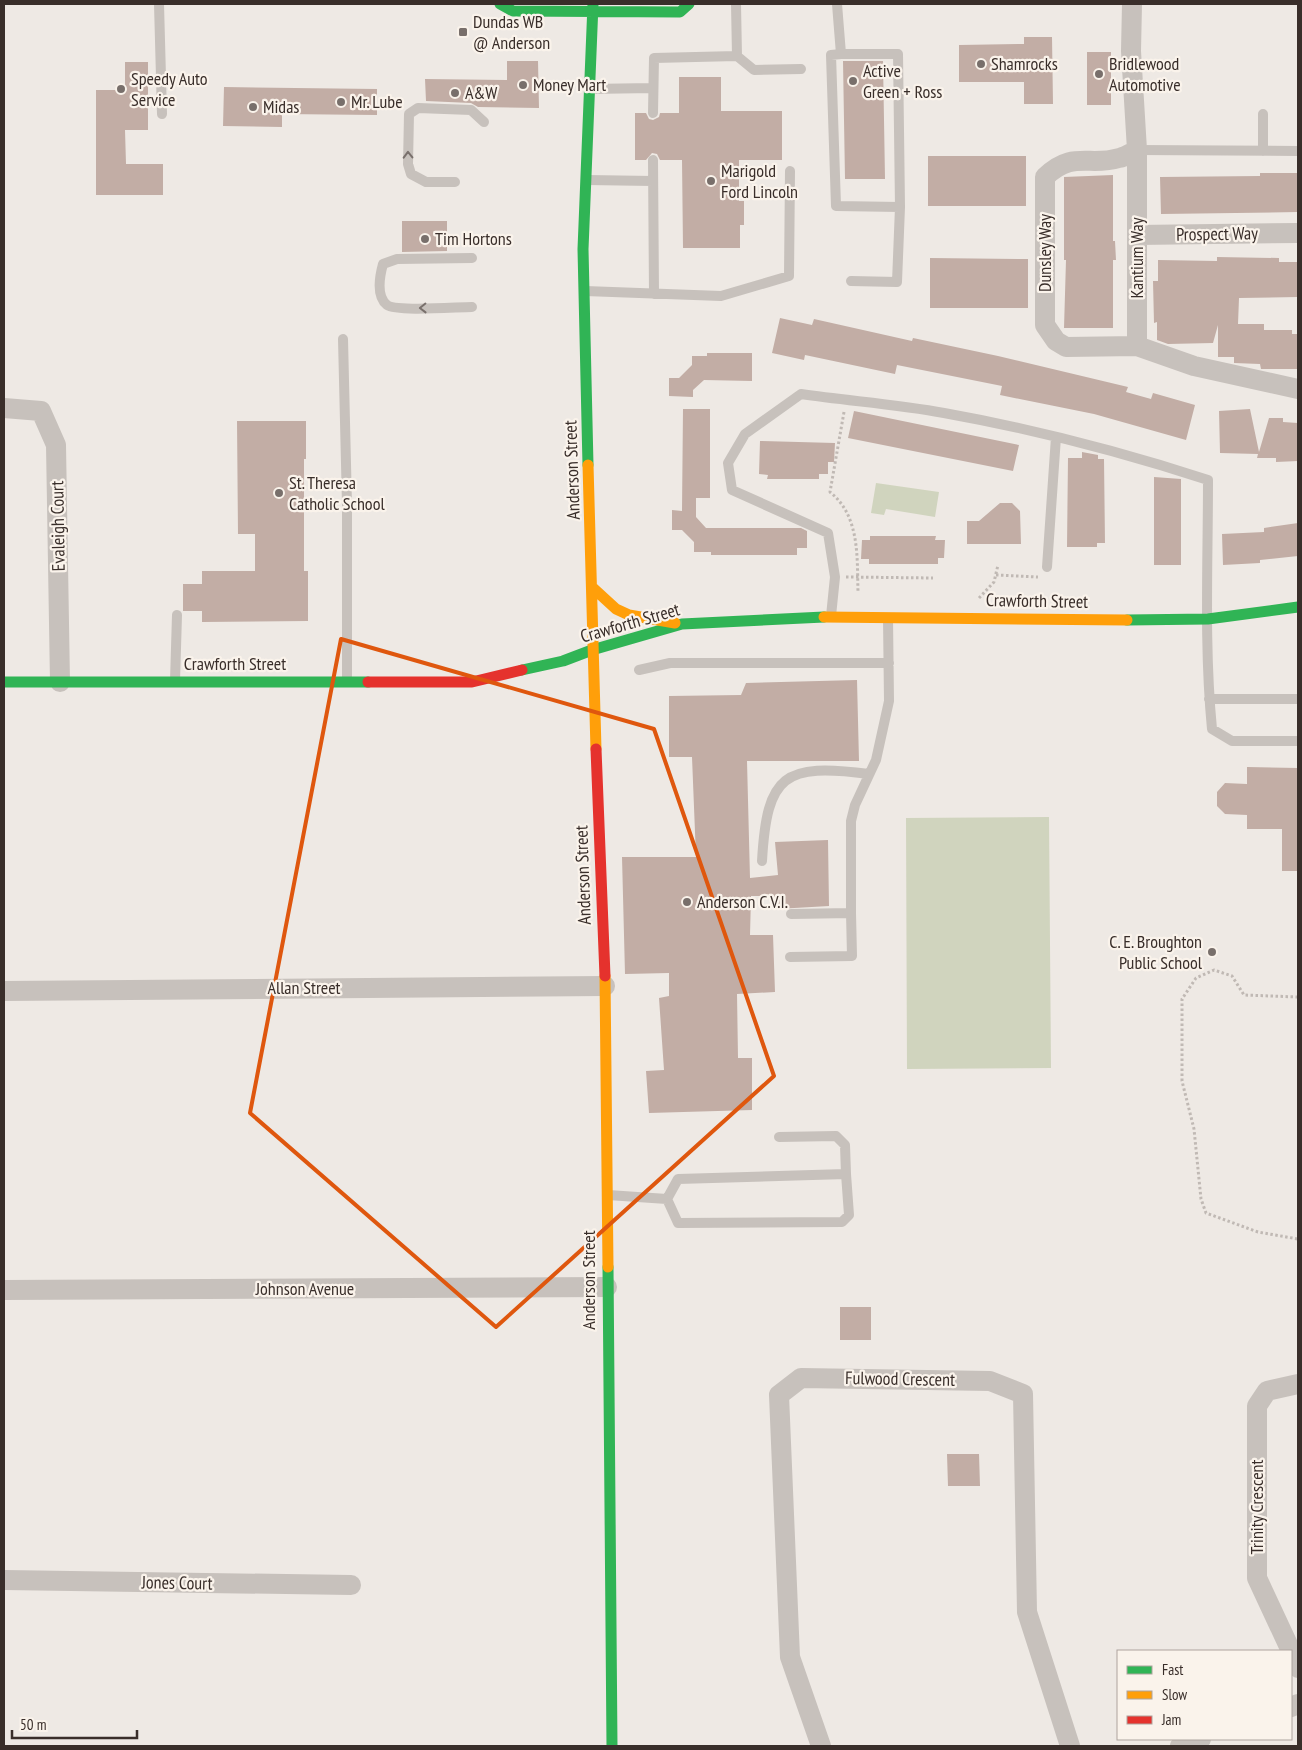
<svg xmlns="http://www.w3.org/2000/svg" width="1302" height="1750" viewBox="0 0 1302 1750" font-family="'PT Sans Narrow',sans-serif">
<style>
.green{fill:#d0d4be}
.building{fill:#c2ada5}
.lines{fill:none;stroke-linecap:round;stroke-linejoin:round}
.path{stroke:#c0b9b4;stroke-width:3;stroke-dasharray:2.5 2.5;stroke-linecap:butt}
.lane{stroke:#c7c1bc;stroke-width:10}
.street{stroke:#c7c1bc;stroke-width:20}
.fast{stroke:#30b455;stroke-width:11}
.slow{stroke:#ff9f0a;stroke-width:11}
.jam{stroke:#e5322d;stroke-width:11}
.oneway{stroke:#79706c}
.marked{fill:none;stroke:#df570e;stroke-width:4;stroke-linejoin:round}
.poi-dot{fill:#786f6b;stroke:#faf3eb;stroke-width:2}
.labels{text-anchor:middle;stroke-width:4.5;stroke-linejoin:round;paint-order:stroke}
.poi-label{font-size:18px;fill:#392e2a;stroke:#faf3eb;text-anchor:start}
.street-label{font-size:18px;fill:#392e2a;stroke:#faf3eb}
</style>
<rect width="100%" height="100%" fill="#eee9e4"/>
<path class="green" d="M876 483 939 492 935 517 886 509 884 515 871 513Z
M1049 817 1051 1068 907 1069 906 818Z"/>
<path class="building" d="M1024 37H1052L1053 104H1024V82H959V45L1024 44Z
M1087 52H1111V105H1087Z
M507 61H538L539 108 478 107 471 103 426 101 425 79 507 80Z
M843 61H883L885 179H845Z
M125 62H148V130H125L126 164H163V195H96V90H125Z
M679 77H721V111H782V160H739V201H744V225H740V248H683L682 160H660L657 154 652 153 646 160H635V113H646L649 119 653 120 659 117 660 113H679Z
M224 87 377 89V115L282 114V127L223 126Z
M928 156H1026V206H928Z
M1260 173H1298V212L1161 214 1160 177 1260 176Z
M1113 175V241H1115L1116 260H1113V328H1064L1066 260H1064V177Z
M402 221H447V251L402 252Z
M1217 257 1279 258V262H1298V297L1239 298 1238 324H1264V330H1292V334H1298V369H1261L1260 364 1234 363V357H1218V325L1213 343 1168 344 1157 340V322L1154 323 1153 281H1158V260L1217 261Z
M930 258 1028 259V308H930Z
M780 318 812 325 814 319 912 341 913 338 998 356 1128 387 1126 392 1151 399 1153 393 1195 405 1186 440 1094 414 1000 395 1002 386 897 365 895 374 805 355 804 360 772 353Z
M707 353H752V381L704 380 693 390V397L669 396V378H679L692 365V356H707Z
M683 409H710V498H696V517L706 528H801L807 531V548H797V555H711V552H694V542L682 530H672V510L682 511Z
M1250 409 1259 452 1269 418H1283V422L1298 423V461L1276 462V458H1257L1258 454 1220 453 1219 411Z
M854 411 1019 445 1013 471 848 438Z
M237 421H306V459H304V571H308V621L202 622V611H183V584H202V571H255V534H238Z
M760 441 835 443 834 462H828V474H819V479H767L768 475 759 474Z
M1082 452 1098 455V459H1104L1105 543H1097V547H1067L1068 458H1082Z
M1154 477 1181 479V565H1154Z
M1000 503H1012L1020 511 1021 544H967V521H979Z
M1298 523V556L1260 560V563L1223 565 1222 534 1264 532V528Z
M870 536H936L935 540H945L944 558H938V564H869V559H861L862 540H870Z
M857 680 859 761H747L750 878 778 875 775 842 828 840 829 906 777 909 774 896H751L750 935H773L775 992 737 994 738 1058H752V1110L649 1113 646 1071 664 1070 659 998 669 996V973L625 974 622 857H696L692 757H669V696L741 695 746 683Z
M1247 767 1298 768V871H1282V829H1247V815L1225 814 1217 806V792L1225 783 1247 784Z
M840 1307H871V1340H840Z
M947 1454H979L980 1486H948Z"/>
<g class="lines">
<path class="path" d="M844 412 830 492C860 516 857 557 858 592
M996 575 1038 577
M846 577 933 578
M979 598 994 582 998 565
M1298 997 1244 995 1232 976 1214 970 1196 978 1182 999V1081L1194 1129 1201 1199 1206 1213 1258 1232 1298 1239"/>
<path class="lane" d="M159 4 162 114
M837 4 841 54
M841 54H898L900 207 836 206 831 55Z
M737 56 754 70 801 69
M589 89 653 88
M653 113 654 58 737 56 736 4
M1263 114V151
M1137 150 1298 151
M653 160 654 294
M587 180 653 181
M455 182H426L411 174 408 164 409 114 418 108 471 110 484 122
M851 281 897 282 900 207
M585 291 721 296 789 276 790 171
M472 307C457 307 397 312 387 305 376 296 380 275 383 264L397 259 472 258
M343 339 347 505V681
M1047 567 1056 437
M831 616 835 577 828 533 732 490 728 463 745 434 801 394C848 401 897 404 944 413 1033 429 1122 452 1208 480 1208 563 1204 647 1212 729L1232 741H1298
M639 670 670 663H889
M175 681 177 615
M1209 699H1298
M762 861C767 774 784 763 869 774
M791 914 851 913V821L855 805 876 760 889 701 888 618
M790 957 852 956 851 913
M779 1137 836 1136 845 1145 846 1174
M846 1174 849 1215 842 1222 678 1223 667 1199 678 1179Z
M608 1195 667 1199"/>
<path class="street" d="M1132 4 1131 51 1137 150V346L1194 366 1298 389
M1137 150C1131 153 1125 157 1119 158 1089 167 1073 150 1045 177V325L1056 341 1066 347 1137 346
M1137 235 1298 233
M4 408 41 411 56 445 60 682
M4 991 605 986
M4 1290 607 1287
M4 1580 351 1585
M1291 1651 1257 1578V1406L1267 1391 1298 1384
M1291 1652 1298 1668
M1291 1707 1298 1704
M821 1746 790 1657 779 1395 801 1378 990 1381 1023 1394 1027 1612 1070 1746
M1180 1746 1201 1739"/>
<path class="fast" d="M500 4 513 11 680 12 689 4
M588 465 583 249 593 4
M1127 620 1208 619 1298 607
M522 670 563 661 592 650 682 624 824 617
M4 682H368
M608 1267 612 1746"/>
<path class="slow" d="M588 465 596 749
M592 587 616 609 629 615 675 623
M824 617 1127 620
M605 976 608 1267"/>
<path class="jam" d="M368 682H472L522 670
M596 749 605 976"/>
</g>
<defs><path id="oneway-chevron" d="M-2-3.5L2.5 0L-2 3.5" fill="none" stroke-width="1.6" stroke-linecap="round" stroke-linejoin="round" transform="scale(1.25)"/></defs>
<g class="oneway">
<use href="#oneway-chevron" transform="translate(408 155) rotate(-91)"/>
<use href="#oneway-chevron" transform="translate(423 308) rotate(179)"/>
</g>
<path class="marked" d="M341 639 654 729 774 1076 496 1327 250 1113Z"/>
<g class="poi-dot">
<rect x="458" y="27" width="10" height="10" rx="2.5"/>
<circle cx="981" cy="64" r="5"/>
<circle cx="1099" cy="74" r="5"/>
<circle cx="853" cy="81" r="5"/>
<circle cx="523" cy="85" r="5"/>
<circle cx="121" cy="89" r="5"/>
<circle cx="455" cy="93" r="5"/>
<circle cx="341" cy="102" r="5"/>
<circle cx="253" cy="107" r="5"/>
<circle cx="711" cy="181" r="5"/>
<circle cx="425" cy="239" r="5"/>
<circle cx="279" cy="493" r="5"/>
<circle cx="687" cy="902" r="5"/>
<circle cx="1212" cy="952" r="5"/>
</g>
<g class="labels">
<g class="poi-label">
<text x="473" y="28">Dundas WB<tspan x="473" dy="21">@ Anderson</tspan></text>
<text x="991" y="70">Shamrocks</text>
<text x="1109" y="70">Bridlewood<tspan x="1109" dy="21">Automotive</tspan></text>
<text x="863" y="77">Active<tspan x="863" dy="21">Green + Ross</tspan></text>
<text x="131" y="85">Speedy Auto<tspan x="131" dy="21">Service</tspan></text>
<text x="533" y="91">Money Mart</text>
<text x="465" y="99">A&amp;W</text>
<text x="351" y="108">Mr. Lube</text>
<text x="263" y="113">Midas</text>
<text x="721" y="177">Marigold<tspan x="721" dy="21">Ford Lincoln</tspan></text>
<text x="435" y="245">Tim Hortons</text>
<text x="289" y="489">St. Theresa<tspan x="289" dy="21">Catholic School</tspan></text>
<text x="697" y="908">Anderson C.V.I.</text>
<text x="1202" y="948" text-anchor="end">C. E. Broughton<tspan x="1202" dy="21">Public School</tspan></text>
</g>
<g class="street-label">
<text transform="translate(1217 234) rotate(-1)" y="6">Prospect Way</text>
<text transform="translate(1045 253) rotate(-90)" y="6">Dunsley Way</text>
<text transform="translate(1137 258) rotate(-90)" y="6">Kantium Way</text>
<text transform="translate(572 470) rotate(-92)" y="6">Anderson Street</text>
<text transform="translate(58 526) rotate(-91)" y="6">Evaleigh Court</text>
<text transform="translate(1037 601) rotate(1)" y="6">Crawforth Street</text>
<text transform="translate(630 623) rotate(-16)" y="6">Crawforth Street</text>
<text x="235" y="670">Crawforth Street</text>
<text transform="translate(583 875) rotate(-92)" y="6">Anderson Street</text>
<text x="304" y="994">Allan Street</text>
<text transform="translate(589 1280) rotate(-90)" y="6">Anderson Street</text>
<text x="305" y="1295">Johnson Avenue</text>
<text transform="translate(900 1379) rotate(1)" y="6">Fulwood Crescent</text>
<text transform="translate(1257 1507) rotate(-90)" y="6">Trinity Crescent</text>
<text transform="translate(177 1583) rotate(1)" y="6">Jones Court</text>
</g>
</g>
<rect width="1302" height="1750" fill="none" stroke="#392e2a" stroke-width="10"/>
<rect x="1117" y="1650" width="175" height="90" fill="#faf3eb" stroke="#ada49e"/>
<rect x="1127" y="1666" width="25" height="8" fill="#30b455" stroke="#ada49e"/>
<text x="1162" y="1675" font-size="15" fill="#392e2a">Fast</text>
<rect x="1127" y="1691" width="25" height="8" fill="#ff9f0a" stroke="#ada49e"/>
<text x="1162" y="1700" font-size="15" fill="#392e2a">Slow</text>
<rect x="1127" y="1716" width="25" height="8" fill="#e5322d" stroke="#ada49e"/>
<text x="1162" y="1725" font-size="15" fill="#392e2a">Jam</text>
<path d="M12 1730v8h125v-8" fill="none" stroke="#392e2a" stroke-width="2.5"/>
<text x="20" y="1730" font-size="15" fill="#392e2a" stroke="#faf3eb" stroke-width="4" paint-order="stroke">50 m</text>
</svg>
